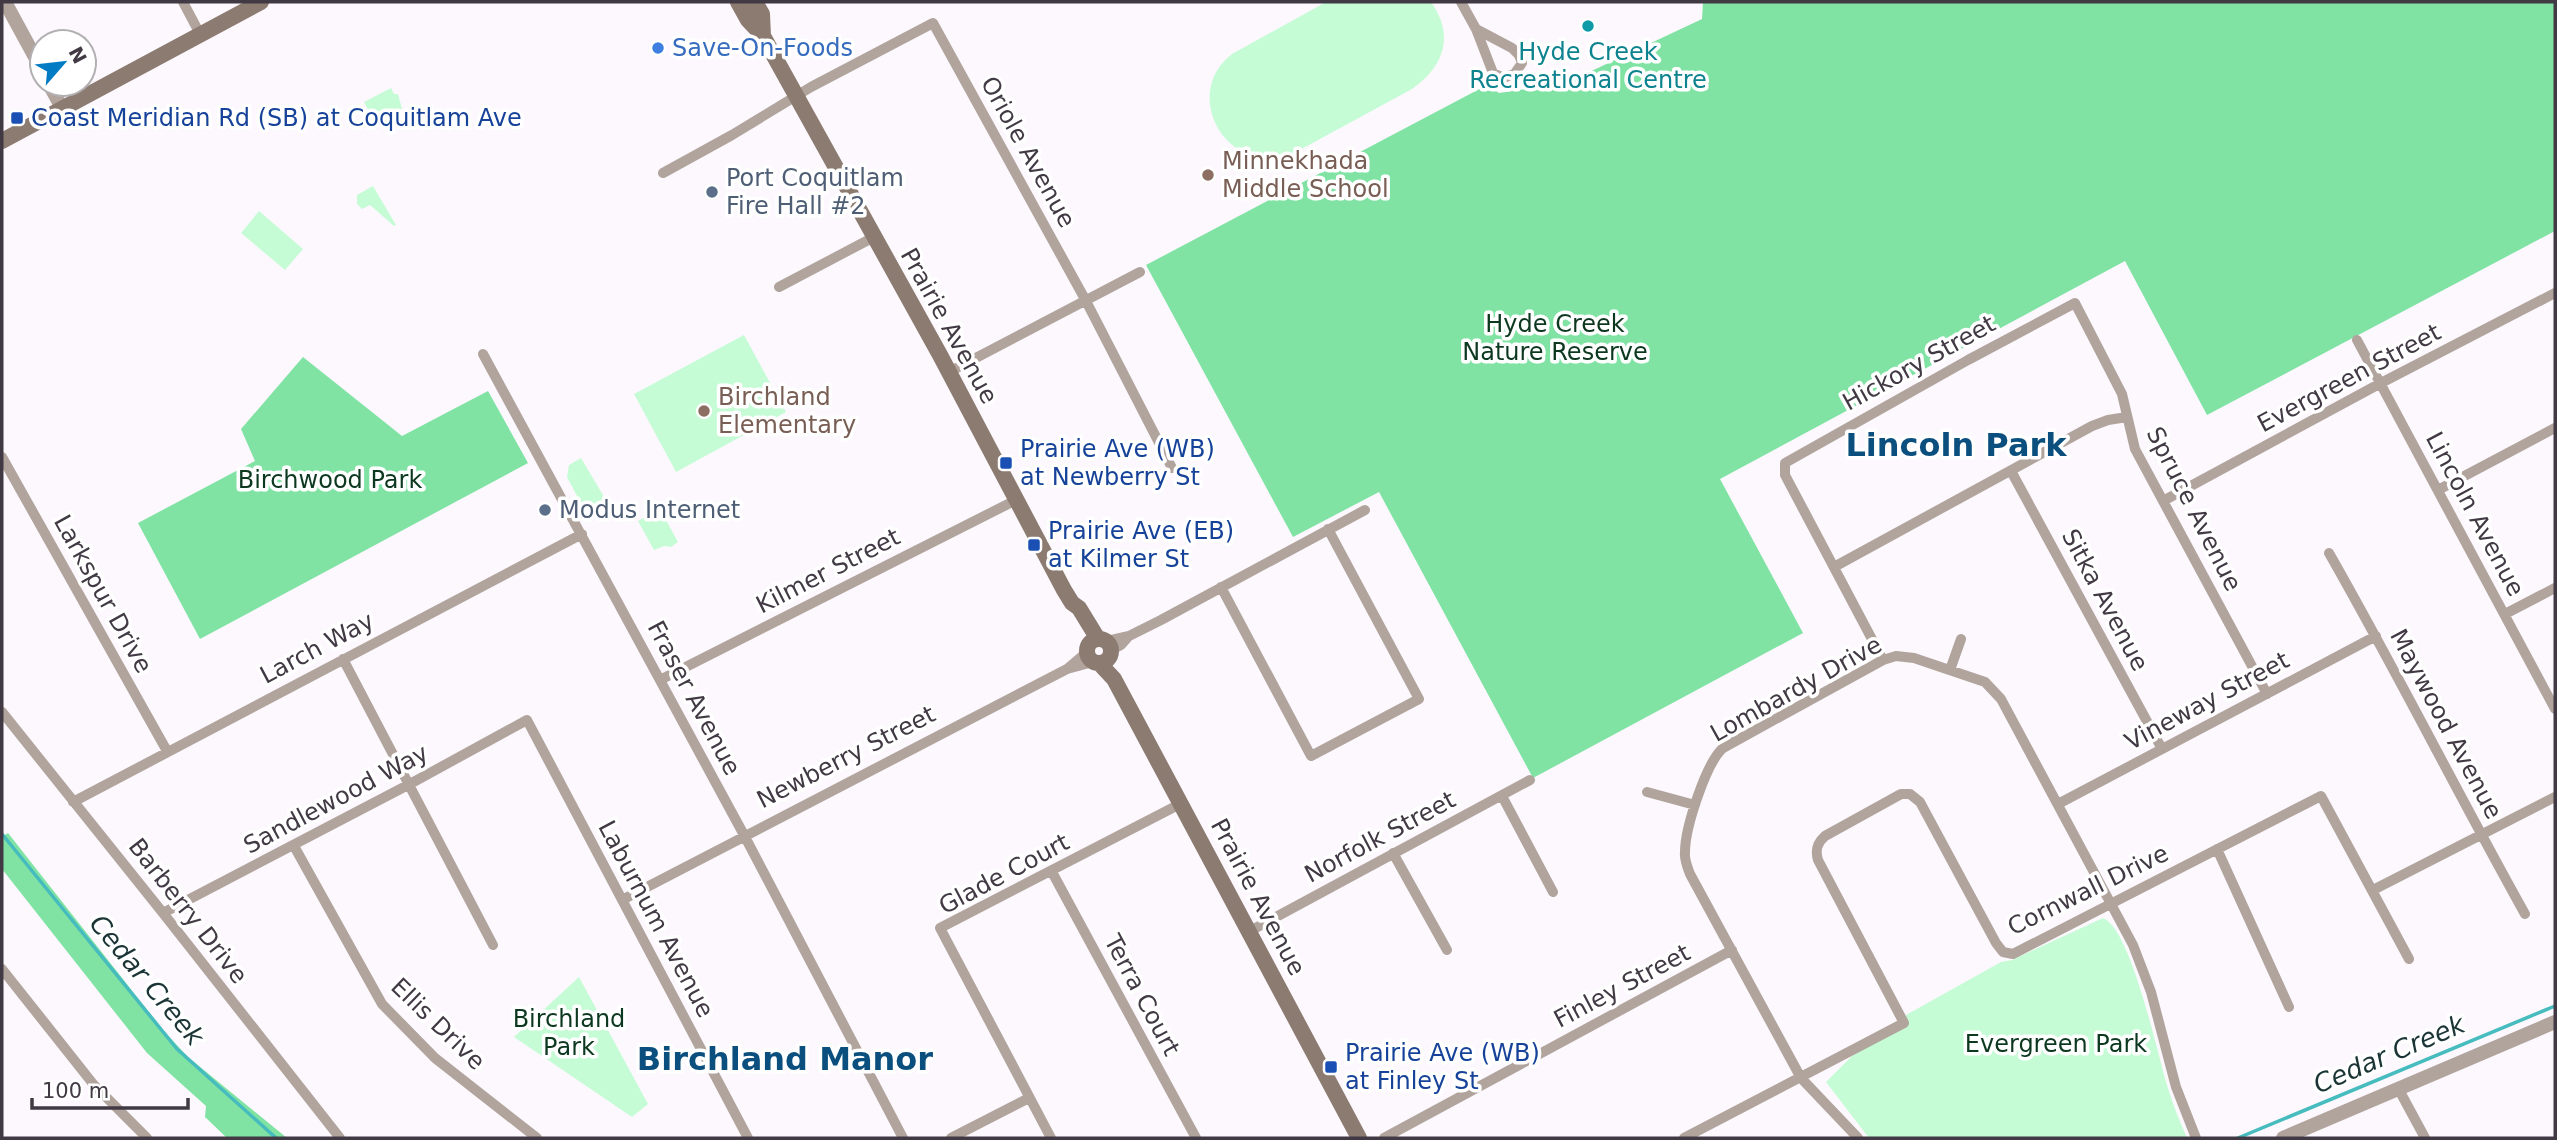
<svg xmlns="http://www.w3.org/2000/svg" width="2557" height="1140" viewBox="0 0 2557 1140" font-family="'DejaVu Sans',sans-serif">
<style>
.green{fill:#c5fcd6}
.forest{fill:#80e3a4}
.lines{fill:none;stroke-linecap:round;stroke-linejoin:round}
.stream{stroke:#46bcbe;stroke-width:3.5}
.minor{stroke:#b0a49d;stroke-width:10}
.tertiary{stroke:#b0a49d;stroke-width:14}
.secondary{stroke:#8c7b71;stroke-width:16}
.culture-dot{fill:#0f9aa8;stroke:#fff;stroke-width:2.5}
.shop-dot{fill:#3f7fe0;stroke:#fff;stroke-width:2.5}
.transit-dot{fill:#1a4fb4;stroke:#fff;stroke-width:2.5}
.education-dot{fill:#8d6e63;stroke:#fff;stroke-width:2.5}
.service-dot{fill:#5c6f8a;stroke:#fff;stroke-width:2.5}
.labels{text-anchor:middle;stroke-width:7;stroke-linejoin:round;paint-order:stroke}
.shop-label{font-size:24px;fill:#366cbe;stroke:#fff;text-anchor:start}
.culture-label{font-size:24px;fill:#0d838f;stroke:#fff}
.transit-label{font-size:24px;fill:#164399;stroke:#fff;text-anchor:start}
.street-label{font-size:24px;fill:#413943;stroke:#fff}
.education-label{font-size:24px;fill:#785e54;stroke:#fff;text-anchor:start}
.service-label{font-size:24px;fill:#4e5e75;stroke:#fff;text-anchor:start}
.park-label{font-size:24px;fill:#0d3820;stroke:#fff}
.water-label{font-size:26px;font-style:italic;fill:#1b3536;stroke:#fff}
.district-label{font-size:32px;font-weight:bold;fill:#0a4f7d;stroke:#fff}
</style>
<rect width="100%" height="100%" fill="#fcf8fd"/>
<path class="green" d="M1326 2H1431C1455 35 1444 67 1412 89L1296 152C1228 181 1179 95 1232 54Z
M391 88 394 94H398L402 109 375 123 364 102Z
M373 186 396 225 394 226 370 205 362 209 357 204V195Z
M259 211 303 249 285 270 241 233Z
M744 335 786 412 676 472 634 394Z
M581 458 606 500 585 511 567 477 569 465Z
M660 509 678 542 671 547 664 546 654 550 638 521Z
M2103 918C2131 928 2158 1057 2168 1088 2173 1105 2180 1122 2187 1138H1869L1826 1082 1852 1056 1904 1023 1906 1015 2001 962 2012 960Z
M579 977 648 1104 632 1117 514 1037Z"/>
<path class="forest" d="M1703 2H2555V231L2207 415 2125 261 1720 479 1803 633 1533 778 1379 492 1293 537 1146 265 1487 85 1499 93 1566 83 1702 19Z
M303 357 402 436 488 391 528 463 200 639 138 523 255 461 241 429Z
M8 833 163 1030 188 1057 287 1138H227L205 1117 206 1106 147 1053 2 869V837Z"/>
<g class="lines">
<path class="stream" d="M2 834 177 1049 276 1138
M2238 1138 2555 1006"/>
<path class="minor" d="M183 2 200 34
M1461 2 1476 29 1493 73 1504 78 1515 73 1522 63 1519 55 1512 48 1476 29
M663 173 732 135 811 87 933 23 1086 301 1172 468
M779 287 874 237
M2357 340 2555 709
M483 354 744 835 903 1138
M949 372 1140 272
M2 457 167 751
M2011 471 2162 749
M2438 490 2555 428
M2163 501 2381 383 2555 293
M2329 553C2397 672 2458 794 2525 914
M1834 567 2092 426 2108 420 2127 417
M1221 587 1311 756 1419 699 1328 529
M2505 614 2555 588
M1107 641 1129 636 1161 620 1365 510
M1112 650 1121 645 1129 636
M343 659 493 945
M1883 660 1785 475V463L1968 360 2075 303 2122 394 2135 449 2267 694
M1067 669 1087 652
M1950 670 1961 639
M660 680 1016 500
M2 712 163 913 340 1138
M1647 792 1695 805
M1502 796 1553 892
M73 802 582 534
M2058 804 2376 636
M294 846 382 1004 435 1058 537 1138
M2217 849 2289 1007
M1393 853 1447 950
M1052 872 1196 1138
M2373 890 2555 797
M622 900 1067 669 1093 662
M163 913 408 785 527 720 748 1138
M1250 931 1530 780
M2 969 94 1085 147 1138
M2398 1088 2425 1138
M951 1138 1029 1098
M1051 1138 940 928 1182 803
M1384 1138 1732 950
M1684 1138 1904 1023 1818 860C1815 850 1817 843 1825 836L1901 794H1910L1920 802 1996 943 2003 952 2013 954 2321 796 2409 959
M1858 1138 1801 1078 1690 874C1687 866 1684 859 1685 852 1685 828 1706 763 1723 748L1883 660 1896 656 1914 658 1985 682 2001 699 2133 945 2151 992 2176 1087 2196 1138"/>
<path class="tertiary" d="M5 2 42 70
M49 84 62 108
M2283 1138 2555 1022"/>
<path class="secondary" d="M738 2 748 20 763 36 940 355 1064 590 1072 603 1079 608 1098 639
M755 2 762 14 763 36
M2 141 261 2
M1087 651a12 12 0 1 1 24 0a12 12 0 1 1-24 0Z
M1099 663 1114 679 1359 1138"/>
</g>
<circle class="culture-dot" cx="1588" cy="26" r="7"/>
<circle class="shop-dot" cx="658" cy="48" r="7"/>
<g class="transit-dot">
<rect x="10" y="111" width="14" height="14" rx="3.5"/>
<rect x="999" y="456" width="14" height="14" rx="3.5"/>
<rect x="1027" y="538" width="14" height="14" rx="3.5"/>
<rect x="1324" y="1060" width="14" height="14" rx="3.5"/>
</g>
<g class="education-dot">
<circle cx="1208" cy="175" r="7"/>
<circle cx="704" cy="411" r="7"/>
</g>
<g class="service-dot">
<circle cx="712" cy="192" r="7"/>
<circle cx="545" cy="510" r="7"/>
</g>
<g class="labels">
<g class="shop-label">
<text x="672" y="56">Save-On-Foods</text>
</g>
<g class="culture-label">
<text x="1588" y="60">Hyde Creek<tspan x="1588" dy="28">Recreational Centre</tspan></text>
</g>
<g class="transit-label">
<text x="31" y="126">Coast Meridian Rd (SB) at Coquitlam Ave</text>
<text x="1020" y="457">Prairie Ave (WB)<tspan x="1020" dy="28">at Newberry St</tspan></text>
<text x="1048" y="539">Prairie Ave (EB)<tspan x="1048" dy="28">at Kilmer St</tspan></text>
<text x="1345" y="1061">Prairie Ave (WB)<tspan x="1345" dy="28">at Finley St</tspan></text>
</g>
<g class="street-label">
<text transform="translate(1028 152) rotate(61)" y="8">Oriole Avenue</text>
<text transform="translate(949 326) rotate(61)" y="8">Prairie Avenue</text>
<text transform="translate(1919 363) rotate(-29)" y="8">Hickory Street</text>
<text transform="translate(2349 378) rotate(-28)" y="8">Evergreen Street</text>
<text transform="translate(2194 509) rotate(63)" y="8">Spruce Avenue</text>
<text transform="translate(2475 514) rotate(62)" y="8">Lincoln Avenue</text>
<text transform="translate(828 571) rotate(-27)" y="8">Kilmer Street</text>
<text transform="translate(103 594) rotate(61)" y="8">Larkspur Drive</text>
<text transform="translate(2105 600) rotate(62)" y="8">Sitka Avenue</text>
<text transform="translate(317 648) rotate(-28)" y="8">Larch Way</text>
<text transform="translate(1796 689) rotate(-29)" y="8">Lombardy Drive</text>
<text transform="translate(694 698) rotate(62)" y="8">Fraser Avenue</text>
<text transform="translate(2207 701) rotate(-28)" y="8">Vineway Street</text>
<text transform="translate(2446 724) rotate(62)" y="8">Maywood Avenue</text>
<text transform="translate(846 757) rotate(-27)" y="8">Newberry Street</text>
<text transform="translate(336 799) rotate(-28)" y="8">Sandlewood Way</text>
<text transform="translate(1380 837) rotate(-28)" y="8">Norfolk Street</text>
<text transform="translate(1004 874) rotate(-28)" y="8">Glade Court</text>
<text transform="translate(2088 890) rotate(-26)" y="8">Cornwall Drive</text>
<text transform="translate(1258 897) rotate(62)" y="8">Prairie Avenue</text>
<text transform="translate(188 911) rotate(52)" y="8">Barberry Drive</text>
<text transform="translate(656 919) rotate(62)" y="8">Laburnum Avenue</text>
<text transform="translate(1622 986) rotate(-28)" y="8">Finley Street</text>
<text transform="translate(1142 995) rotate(62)" y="8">Terra Court</text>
<text transform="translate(438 1024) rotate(44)" y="8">Ellis Drive</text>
</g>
<g class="education-label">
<text x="1222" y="169">Minnekhada<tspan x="1222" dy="28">Middle School</tspan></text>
<text x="718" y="405">Birchland<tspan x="718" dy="28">Elementary</tspan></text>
</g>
<g class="service-label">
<text x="726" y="186">Port Coquitlam<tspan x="726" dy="28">Fire Hall #2</tspan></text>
<text x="559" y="518">Modus Internet</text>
</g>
<g class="park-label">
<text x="1555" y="332">Hyde Creek<tspan x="1555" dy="28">Nature Reserve</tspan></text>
<text x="330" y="488">Birchwood Park</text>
<text x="569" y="1027">Birchland<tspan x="569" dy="28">Park</tspan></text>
<text x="2056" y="1052">Evergreen Park</text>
</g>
<g class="water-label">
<text transform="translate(147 980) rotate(50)" y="9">Cedar Creek</text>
<text transform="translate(2389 1054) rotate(-23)" y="9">Cedar Creek</text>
</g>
<g class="district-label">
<text x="1956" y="456">Lincoln Park</text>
<text x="785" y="1070">Birchland Manor</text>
</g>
</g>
<rect width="2557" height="1140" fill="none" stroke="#413943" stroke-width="7"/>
<g transform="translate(63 63) rotate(62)"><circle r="33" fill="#ffffff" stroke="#b3b0b4" stroke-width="2"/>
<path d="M0-5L12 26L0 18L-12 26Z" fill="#027bc5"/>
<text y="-10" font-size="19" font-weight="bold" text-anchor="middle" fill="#413943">N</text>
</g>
<path d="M32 1098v10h156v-10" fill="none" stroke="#413943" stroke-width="3.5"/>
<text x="42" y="1098" font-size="21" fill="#413943" stroke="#ffffff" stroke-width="5" paint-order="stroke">100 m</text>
</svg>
